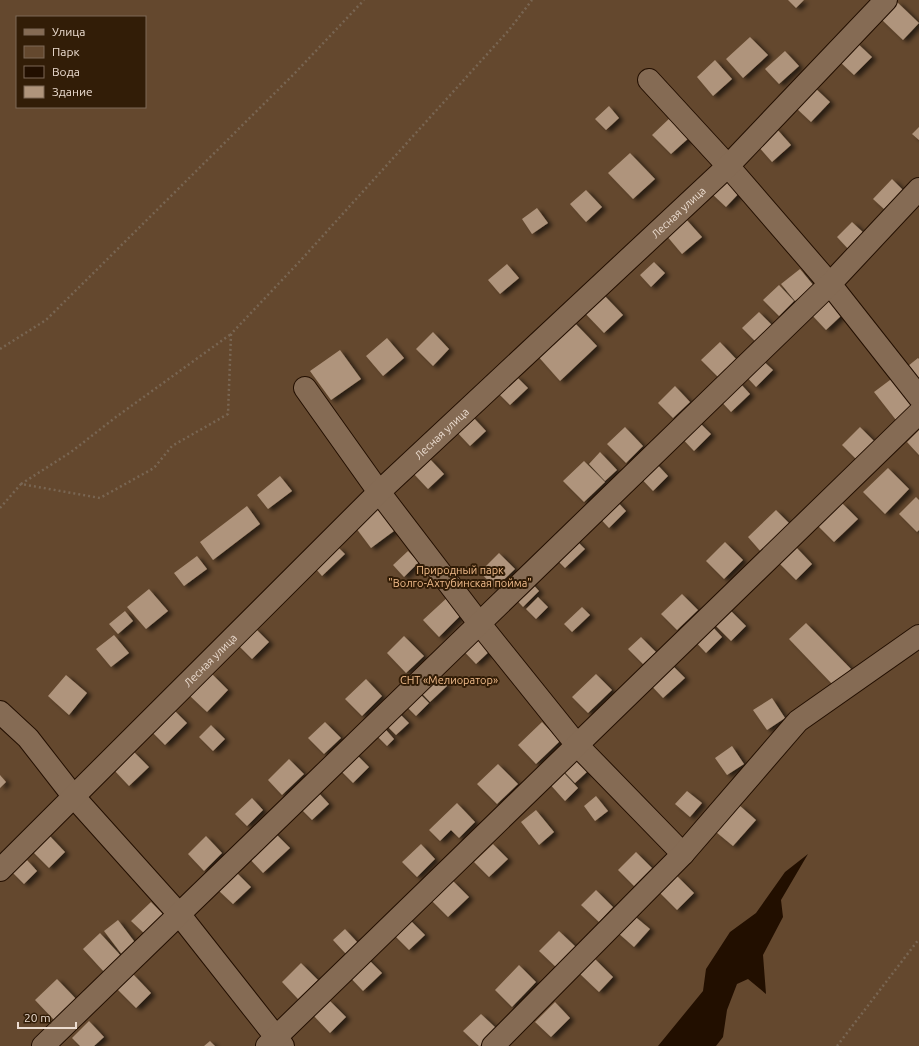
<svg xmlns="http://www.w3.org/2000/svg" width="919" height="1046" viewBox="0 0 919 1046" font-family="Ubuntu,sans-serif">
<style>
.green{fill:#64482e;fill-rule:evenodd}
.water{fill:#220f00}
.building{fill:#af947b;filter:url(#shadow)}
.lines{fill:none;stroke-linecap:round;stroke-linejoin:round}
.minor-casing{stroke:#230f00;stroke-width:24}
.path{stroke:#796653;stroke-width:2.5;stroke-dasharray:2 3;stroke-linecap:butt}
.minor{stroke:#856b54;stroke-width:22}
.labels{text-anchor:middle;stroke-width:4;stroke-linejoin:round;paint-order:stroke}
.street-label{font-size:11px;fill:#ebdcd0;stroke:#321d07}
.park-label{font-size:11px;fill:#f1bc8b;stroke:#321d07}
</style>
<defs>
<filter id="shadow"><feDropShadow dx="4.5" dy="2.5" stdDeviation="2" flood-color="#0009"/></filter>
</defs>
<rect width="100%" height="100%" fill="#3d2711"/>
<path class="green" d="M0 0H919V1046H0ZM17 17H145V107H17Z"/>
<path class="water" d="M808 854 781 900 783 917 763 955 766 994 748 979 737 984 727 1010 723 1037 716 1046H658L703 991 706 969 730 932 756 913 785 872Z"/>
<path class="building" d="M788 0H804L796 8Z
M897 2 919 23 903 40 881 19Z
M750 37 768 55 743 78 726 59Z
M856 42 872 57 854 75 839 61Z
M785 51 799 66 779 84 765 69Z
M715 60 732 79 713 96 697 77Z
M814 87 830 102 811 122 795 107Z
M609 106 619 118 606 130 595 119Z
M672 116 691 136 671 154 652 135Z
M919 127V140L912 134Z
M776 128 791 145 772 162 757 145Z
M630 153 655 179 633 199 608 173Z
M726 175 742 190 726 207 710 192Z
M892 179 903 190 884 209 873 199Z
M586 190 602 207 586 222 570 204Z
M537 208 548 223 532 234 522 219Z
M685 218 702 237 682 254 666 235Z
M852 222 868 237 852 253 837 237Z
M654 262 665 273 651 287 640 275Z
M507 264 519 278 500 294 488 280Z
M800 269 814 286 795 301 781 284Z
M779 285 794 301 779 316 763 300Z
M602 293 623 315 604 333 583 311Z
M828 298 843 314 826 330 811 314Z
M759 312 773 326 756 342 742 328Z
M572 320 597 346 560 381 536 354Z
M433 332 449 349 433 366 416 349Z
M387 338 404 358 383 376 366 356Z
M720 342 737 360 719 378 701 360Z
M340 350 361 379 331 400 310 371Z
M918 358 919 359V390L903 370Z
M761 359 773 370 756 387 745 375Z
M516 376 528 388 510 405 498 393Z
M894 377 915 405 896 420 874 392Z
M738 381 750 394 731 412 719 399Z
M675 386 690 402 673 418 658 403Z
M471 415 486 431 470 446 455 430Z
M696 419 711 434 694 451 679 435Z
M625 427 643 446 626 463 607 444Z
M860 427 877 444 859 462 842 445Z
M919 430V455L907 442Z
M600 452 617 470 605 481 589 464Z
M429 458 444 474 428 489 413 473Z
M652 459 668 476 653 491 637 474Z
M584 461 605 482 584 502 563 481Z
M888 468 909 489 885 514 863 492Z
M280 476 292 491 268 509 257 495Z
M612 496 626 511 609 528 595 513Z
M916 497 919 500V530L917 532 899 514Z
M842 503 858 519 834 542 818 526Z
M379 504 398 528 371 548 353 524Z
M247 506 260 524 213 560 200 542Z
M776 510 791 525 762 553 748 537Z
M571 535 585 549 565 568 551 554Z
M725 542 743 560 724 579 706 561Z
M795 546 812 564 796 580 778 562Z
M338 547 345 554 322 576 316 569Z
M408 551 419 562 404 577 393 565Z
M499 553 515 569 495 588 480 572Z
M197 556 207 569 184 586 174 573Z
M528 579 539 591 523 607 512 595Z
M149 589 168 611 146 629 127 607Z
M682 594 698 610 677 630 661 614Z
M449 596 464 612 439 637 423 620Z
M538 597 548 607 536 619 526 609Z
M582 607 590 615 572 632 564 624Z
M728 608 746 626 731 641 713 623Z
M125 611 133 621 118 634 109 624Z
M709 623 722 637 706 653 693 639Z
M806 623 851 669 834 686 789 639Z
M474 626 494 647 476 664 456 643Z
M255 628 269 642 252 659 238 645Z
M114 635 129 653 111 667 96 649Z
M404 636 424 656 406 673 387 653Z
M641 637 656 652 643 664 628 649Z
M668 661 685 678 663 698 647 681Z
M431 670 447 686 430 702 415 686Z
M212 674 228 690 207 712 190 696Z
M596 674 612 690 588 713 572 697Z
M66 675 87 693 69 715 48 696Z
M366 679 382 696 362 716 345 699Z
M414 688 429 703 416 716 401 701Z
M772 698 785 718 767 730 753 710Z
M394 708 409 723 396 735 381 720Z
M174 710 187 723 165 745 152 732Z
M325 722 341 738 324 754 308 738Z
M542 722 560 741 536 764 518 745Z
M380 723 394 739 387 746 372 731Z
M211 725 225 739 213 751 199 737Z
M732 746 744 764 727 775 715 758Z
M352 750 369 767 353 783 336 766Z
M133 751 149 767 129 786 114 770Z
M572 755 588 771 575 783 560 767Z
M289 759 304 774 282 795 268 780Z
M498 764 518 784 497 804 477 784Z
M561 770 578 788 565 801 548 782Z
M0 775 6 782 0 788Z
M315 789 329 804 312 820 298 806Z
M687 791 702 803 690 817 675 804Z
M596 796 608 811 595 821 584 806Z
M252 798 263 810 247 826 235 814Z
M457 803 475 822 459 838 451 830 440 841 429 830Z
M739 805 756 820 733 846 716 832Z
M536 810 554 832 539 845 521 822Z
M273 831 290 848 263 873 247 856Z
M47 833 65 852 49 868 30 849Z
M206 836 222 853 204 871 188 854Z
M421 844 435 859 417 877 402 862Z
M493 844 508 859 489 877 474 862Z
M636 852 652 868 634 886 618 870Z
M27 860 37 871 24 884 13 873Z
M236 872 251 887 233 904 218 890Z
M677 876 694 893 677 910 660 893Z
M452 880 469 897 448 917 431 900Z
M596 890 613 907 599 922 581 905Z
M151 902 166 917 147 936 131 921Z
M632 914 650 929 634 947 617 932Z
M408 918 425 935 409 950 392 933Z
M118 920 137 945 123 956 104 931Z
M345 929 358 943 346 954 333 940Z
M559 931 578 949 558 969 539 951Z
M100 933 122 957 105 973 83 949Z
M365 956 382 973 363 991 347 974Z
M594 958 613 977 599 992 579 973Z
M301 963 318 980 298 999 282 982Z
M519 965 536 982 512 1007 495 990Z
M133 974 151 993 136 1008 117 989Z
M57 979 78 1001 56 1022 35 1000Z
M329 1000 346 1017 330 1033 313 1015Z
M555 1002 570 1018 551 1037 535 1022Z
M481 1014 497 1029 480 1046H479L463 1031Z
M89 1021 104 1037 94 1046H80L72 1038Z
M210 1041 215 1046H204Z"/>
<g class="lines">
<defs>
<g id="minor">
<path d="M649 80 728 166 830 284 919 397"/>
<path d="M305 388 379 492 479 623 577 745 683 854"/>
<path d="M0 712 28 738 74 797 179 914 283 1046"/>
<path id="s1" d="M0 870 379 492 728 166 886 0"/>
<path d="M43 1046 830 284 919 189"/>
<path d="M267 1046 919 413"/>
<path d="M493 1046 683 854 798 721 919 636"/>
</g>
</defs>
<use href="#minor" class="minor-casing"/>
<path class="path" d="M0 349 46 320 295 73 364 0
M21 484 71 452 116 417 231 334
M0 508 21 484 100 498 154 468 172 446 228 414 231 334 301 260 509 30 532 0
M837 1046 919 939"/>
<use href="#minor" class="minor"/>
</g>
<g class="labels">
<g class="street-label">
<text dy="4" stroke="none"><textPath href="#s1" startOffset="945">Лесная улица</textPath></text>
<text dy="4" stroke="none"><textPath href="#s1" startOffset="621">Лесная улица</textPath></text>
<text dy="4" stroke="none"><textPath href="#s1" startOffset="297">Лесная улица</textPath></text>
</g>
<g class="park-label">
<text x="460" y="574">Природный парк<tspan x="460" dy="13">"Волго-Ахтубинская пойма"</tspan></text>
<text x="449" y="684">СНТ «Мелиоратор»</text>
</g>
</g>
<rect x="16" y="16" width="130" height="92" fill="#321d07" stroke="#7c6957"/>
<rect x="24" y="29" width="20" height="6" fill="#856b54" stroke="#7c6957"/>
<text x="52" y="36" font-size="12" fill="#ebdcd0">Улица</text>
<rect x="24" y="46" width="20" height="12" fill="#64482e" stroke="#7c6957"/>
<text x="52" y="56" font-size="12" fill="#ebdcd0">Парк</text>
<rect x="24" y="66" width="20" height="12" fill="#220f00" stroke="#7c6957"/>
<text x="52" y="76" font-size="12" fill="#ebdcd0">Вода</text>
<rect x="24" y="86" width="20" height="12" fill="#af947b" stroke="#7c6957"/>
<text x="52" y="96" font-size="12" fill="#ebdcd0">Здание</text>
<path d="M18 1022v6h58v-6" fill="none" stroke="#ebdcd0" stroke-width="2"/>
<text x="24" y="1022" font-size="12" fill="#ebdcd0" stroke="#321d07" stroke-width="3" paint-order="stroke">20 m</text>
</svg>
